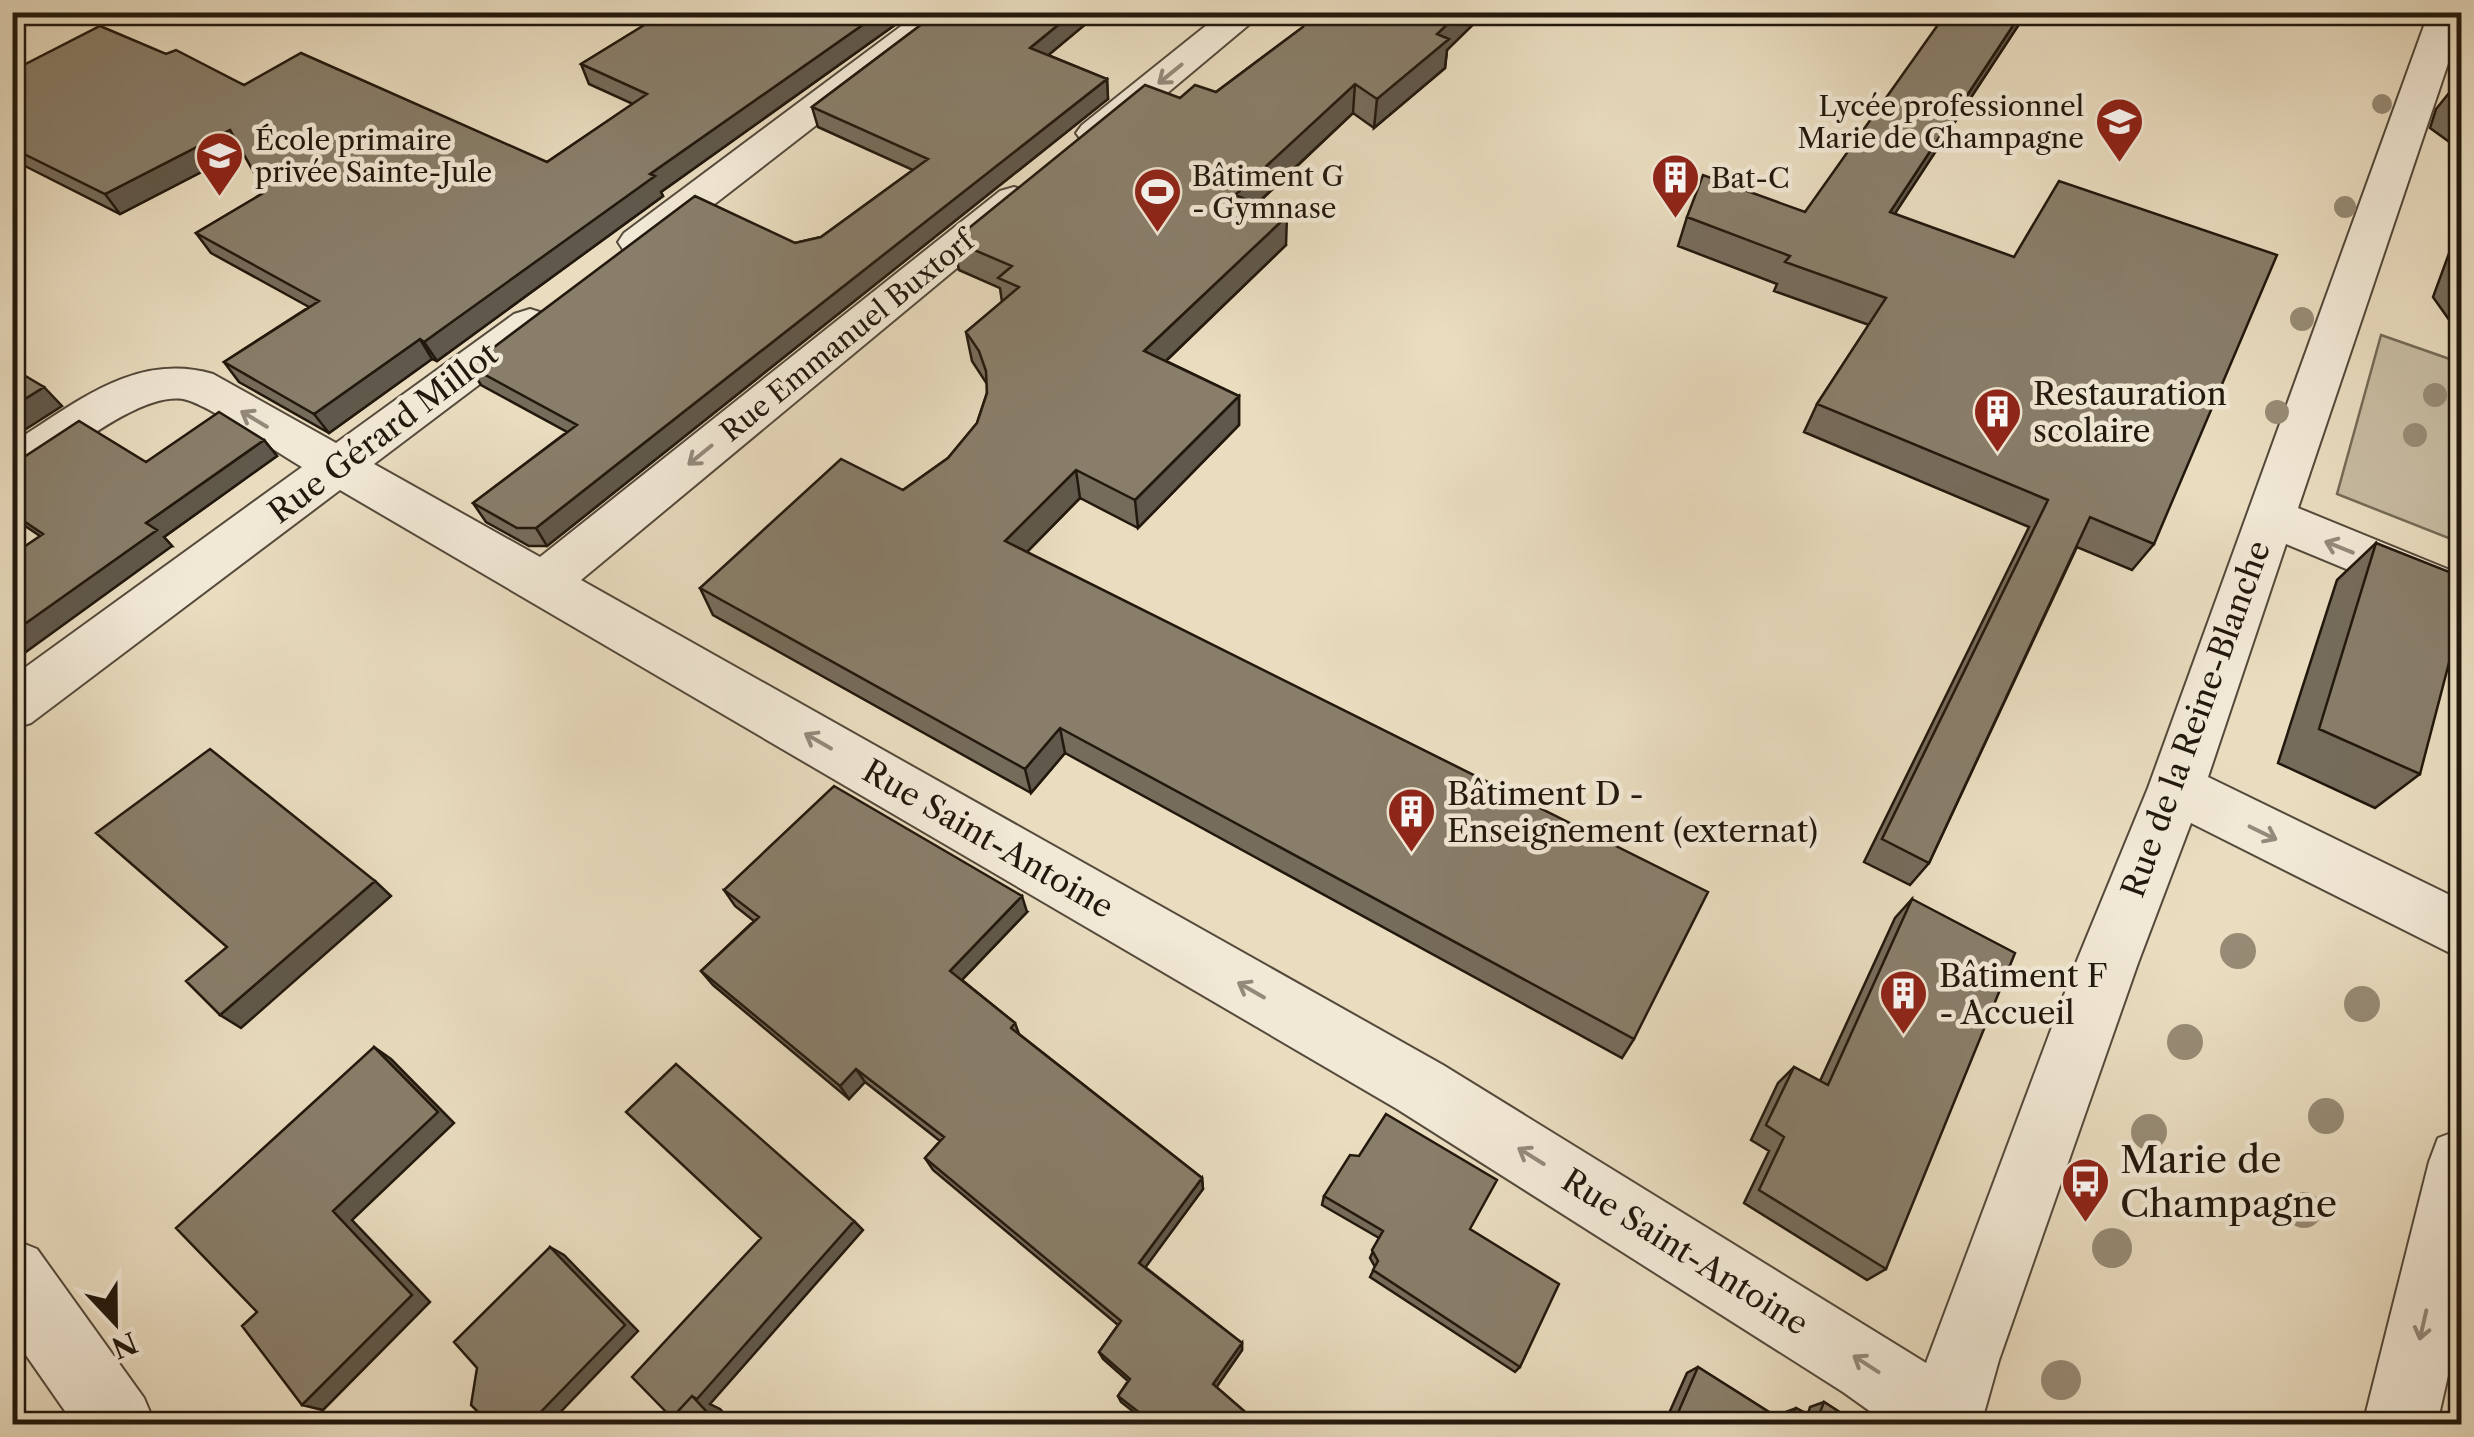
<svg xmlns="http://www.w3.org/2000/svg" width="2474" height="1437" viewBox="0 0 2474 1437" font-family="'Libre Caslon Text',serif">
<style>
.green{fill:#c7bba1;stroke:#746a57;stroke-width:2.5}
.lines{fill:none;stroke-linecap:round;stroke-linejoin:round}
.minor-casing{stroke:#54493a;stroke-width:4}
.minor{fill:#f1e8d5;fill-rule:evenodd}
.tree{fill:#978b75}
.wall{fill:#766c5b;stroke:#22180d;stroke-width:2.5}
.shaded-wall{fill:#60584a;stroke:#22180d;stroke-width:2.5}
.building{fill:#897e6a;stroke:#22180d;stroke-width:2.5}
.oneway{stroke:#948a7b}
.labels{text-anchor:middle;stroke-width:9;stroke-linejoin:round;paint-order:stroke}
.far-poi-label{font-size:28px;fill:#22180d;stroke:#f1e8d5;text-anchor:start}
.far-street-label{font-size:28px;fill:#22180d;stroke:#f1e8d5}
.poi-label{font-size:32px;fill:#22180d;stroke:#f1e8d5;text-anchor:start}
.street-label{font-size:32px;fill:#22180d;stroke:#f1e8d5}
.near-poi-label{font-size:38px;fill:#22180d;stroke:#f1e8d5;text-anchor:start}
</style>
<rect width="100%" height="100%" fill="#e9dcbf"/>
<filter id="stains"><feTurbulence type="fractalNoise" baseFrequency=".002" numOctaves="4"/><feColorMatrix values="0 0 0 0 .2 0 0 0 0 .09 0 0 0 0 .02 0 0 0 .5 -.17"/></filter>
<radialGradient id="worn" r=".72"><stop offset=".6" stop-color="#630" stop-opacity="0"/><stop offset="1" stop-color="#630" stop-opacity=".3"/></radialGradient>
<path class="green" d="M2381 335 2461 363V543L2337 494Z"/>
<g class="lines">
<defs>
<path id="minor" d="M920 12H962L654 251 639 255 624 251 618 242 624 233Z
M1223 12H1264L1110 141 1096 145 1082 141 1076 133 1082 125Z
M2429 12H2462V22L2298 508 2462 575V617L2286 544 2208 777 2462 901V959L2191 823 2138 963 1999 1360 1981 1424H1888L1843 1392 1397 1109 340 490 31 723 12 729V677L302 467C274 451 214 408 187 400 144 388 64 456 29 479L12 484V443C75 404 135 351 213 374L336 443 514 314 530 309 546 314 552 324 546 334 374 464 540 557 1000 191 1014 187 1028 191 1035 200 1028 209 581 580 1443 1065 1926 1363 2076 963 2148 788Z
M2462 1129V1314L2437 1424H2363L2429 1162 2438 1138Z
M12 1239 37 1249 144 1398 155 1424H74L12 1335Z"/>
</defs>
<use href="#minor" class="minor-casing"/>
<use href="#minor" class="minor"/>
</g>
<g class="tree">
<circle cx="2382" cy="104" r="10"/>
<circle cx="2345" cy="207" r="11"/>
<circle cx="2302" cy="319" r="12"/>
<circle cx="2435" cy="395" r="12"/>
<circle cx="2277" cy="412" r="12"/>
<circle cx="2415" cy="435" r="12"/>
<circle cx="2238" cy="951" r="18"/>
<circle cx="2362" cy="1004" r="18"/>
<circle cx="2185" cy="1042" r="18"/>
<circle cx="2326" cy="1116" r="18"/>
<circle cx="2149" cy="1132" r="18"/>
<circle cx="2304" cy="1210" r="18"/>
<circle cx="2112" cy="1248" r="20"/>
<circle cx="2061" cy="1380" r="20"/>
</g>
<path class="wall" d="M652 12H913L661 192 663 196 437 361 432 359 329 433 239 382 224 362 309 307 211 253 196 233 265 192 242 151 120 214 15 161 12 162V71L166 54 244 85 547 162 633 104 589 84 581 64 648 23 646 17Z
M938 12H1100L1048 55 1107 79 1108 99 547 546H529L486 522 473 503 567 432 481 385 469 366 795 243 821 237 913 170 818 127 812 107Z
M2027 12 1894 214 2154 544 2132 570 2077 547 1929 863 1910 885 1864 862 2029 527 1804 432 1817 404 1869 325 1774 291 1777 284 1678 246 1687 217 1805 212Z
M2036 12H2057L2054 18Z
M1303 27 1447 50 1445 68 1374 128 1353 113 1257 204 1286 245 1166 361 1239 396V425L1138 528 1080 498 1027 552 1634 1039 1622 1058 1065 753 1031 793 713 615 700 588 903 490 948 458 977 423 987 393V384L972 361 966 332 1002 302 1000 288 959 270 953 241 1180 98 1216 92Z
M2462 77V151L2430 128 2436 109Z
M2462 218V338L2433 297Z
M264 440 277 456 164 537 172 546 40 536 12 517V465L146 462Z
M2376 543 2420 774 2375 808 2278 763 2337 580Z
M724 890 1027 912 962 980 1015 1023 1019 1034 1202 1178 1203 1189 1145 1267 1242 1343V1350L1216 1387 1259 1424H1149L1121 1402 1118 1396 1128 1381 1103 1359 1099 1352 1118 1325 933 1170 925 1158 940 1141 865 1082 849 1099 713 985 701 971 754 921 735 906Z
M1912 899 1886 1269 1867 1280 1744 1203 1769 1151 1751 1140 1778 1083 1794 1067 1820 1081 1895 918Z
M1324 1196 1470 1229 1520 1367 1515 1372 1370 1277 1375 1267 1370 1258 1379 1238 1322 1205Z
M1698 1367 1780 1419 1783 1413 1796 1408 1808 1414 1810 1407 1824 1402 1858 1424H1673L1666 1420 1687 1373Z"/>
<path class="shaded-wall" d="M881 12H913L661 192 663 196 437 361 424 342 650 174Z
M1074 12H1100L1033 68 1030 48Z
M1460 12H1486L1447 50 1445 68 1374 128 1377 99 1437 34Z
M2022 12H2027L1877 241 1890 212Z
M1107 79 1108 99 547 546 536 528Z
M1355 84 1353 113 1235 224V195Z
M230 130 244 150 120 214 105 194Z
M1287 216 1286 245 1146 380 1144 351Z
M420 339 432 359 329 433 314 414Z
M44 387 62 406 12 438V407Z
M1239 396V425L1138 528 1135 500Z
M264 440 277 456 164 537 172 546 12 662V633L146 523Z
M1076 470 1080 498 1010 569 1005 541Z
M1060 728 1065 753 1031 793 1025 769Z
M375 881 391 896 241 1028 220 1015Z
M1022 896 1027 912 956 986 950 971Z
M374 1047 391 1059 454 1123 352 1220 430 1302 323 1410 302 1405 333 1211Z
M856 1069 865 1082 849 1099 840 1086Z
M1202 1178 1203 1189 1142 1272 1139 1263Z
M854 1221 863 1230 710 1404 720 1409 734 1424H718L692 1396Z
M550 1247 564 1255 638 1331 549 1424H499L518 1419Z
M1242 1343V1350L1214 1391 1213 1384Z"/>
<path class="building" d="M652 12H881L650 174 655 176 424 342 420 339 314 414 224 362 319 301 196 233 265 192 230 130 105 194 12 148V71L100 26 166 54 176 50 244 85 301 53 547 162 647 94 581 64 654 19 646 17Z
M938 12H1074L1030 48 1107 79 536 528H517L473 503 577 425 469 366 695 196 795 243 821 237 928 159 812 107Z
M1311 12H1460L1437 34 1449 39 1377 99 1355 84 1235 195 1287 216 1144 351 1239 396 1135 500 1076 470 1005 541 1708 892 1634 1039 1060 728 1025 769 700 588 841 459 903 490 948 458 977 423 987 393 986 371 979 351 966 332 1019 287 998 278 1012 266 953 241 1145 85 1180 98 1195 85 1216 92 1303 27Z
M1947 12H2022L1890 212 2014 257 2059 181 2277 255 2154 544 2090 517 1929 863 1882 839 2048 500 1817 404 1886 298 1785 262 1790 256 1687 217 1703 175 1805 212Z
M2462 80V98L2457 95Z
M12 368 44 387 12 407Z
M219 412 264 440 146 523 157 530 12 633V555L43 534 12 513V465L79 421 146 462Z
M2376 543 2462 577V613L2420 774 2319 729Z
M210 749 375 881 220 1015 186 981 227 947 96 833Z
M834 786 1022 896 950 971 1015 1023 1011 1028 1202 1178 1139 1263 1242 1343 1213 1384 1259 1424H1154L1118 1396 1130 1379 1099 1352 1121 1321 925 1158 944 1137 856 1069 840 1086 701 971 759 917 724 890Z
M1912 899 2015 953 1886 1269 1759 1190 1784 1137 1766 1125 1794 1067 1828 1085Z
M374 1047 438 1112 333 1211 412 1295 302 1405 242 1326 257 1312 176 1228Z
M676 1064 854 1221 697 1399 692 1396 672 1418 632 1377 761 1238 626 1112Z
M1386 1114 1497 1180 1470 1229 1559 1284 1520 1367 1373 1270 1378 1261 1372 1250 1383 1231 1324 1196 1350 1155 1359 1156Z
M550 1247 625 1325 529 1424H521L518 1419 499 1424H490L471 1405 477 1368 454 1342Z
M1698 1367 1788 1424H1692L1677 1415Z
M692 1396 718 1424H666Z
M1824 1402 1858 1424H1789L1796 1408 1817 1420Z"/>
<defs><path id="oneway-shaft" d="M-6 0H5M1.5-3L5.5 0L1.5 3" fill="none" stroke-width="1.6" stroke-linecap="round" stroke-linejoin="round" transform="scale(2.5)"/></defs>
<g class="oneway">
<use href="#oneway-shaft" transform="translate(1170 74) rotate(141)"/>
<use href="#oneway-shaft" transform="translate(254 419) rotate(-149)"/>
<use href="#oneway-shaft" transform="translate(700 455) rotate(141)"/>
<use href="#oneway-shaft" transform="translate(2339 547) rotate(-158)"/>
<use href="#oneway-shaft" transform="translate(818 741) rotate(-150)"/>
<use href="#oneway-shaft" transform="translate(2263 833) rotate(26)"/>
<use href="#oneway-shaft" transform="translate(1251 990) rotate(-150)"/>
<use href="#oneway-shaft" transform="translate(1531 1156) rotate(-148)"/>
<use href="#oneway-shaft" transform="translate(2423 1325) rotate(103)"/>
<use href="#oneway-shaft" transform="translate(1866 1364) rotate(-147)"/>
</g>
<defs>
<symbol id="school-pin" viewBox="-11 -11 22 30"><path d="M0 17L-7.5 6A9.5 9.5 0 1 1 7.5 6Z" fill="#8f2418" stroke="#f1e8d5"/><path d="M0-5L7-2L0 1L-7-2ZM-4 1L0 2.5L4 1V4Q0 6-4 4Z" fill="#fff"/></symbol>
<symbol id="building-pin" viewBox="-11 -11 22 30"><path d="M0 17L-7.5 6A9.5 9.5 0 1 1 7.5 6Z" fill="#8f2418" stroke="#f1e8d5"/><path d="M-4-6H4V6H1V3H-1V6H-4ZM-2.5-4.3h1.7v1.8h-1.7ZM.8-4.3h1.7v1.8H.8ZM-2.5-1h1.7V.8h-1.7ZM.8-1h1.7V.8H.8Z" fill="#fff"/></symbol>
<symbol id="stadium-pin" viewBox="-11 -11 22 30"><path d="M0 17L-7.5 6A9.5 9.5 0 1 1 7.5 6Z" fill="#8f2418" stroke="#f1e8d5"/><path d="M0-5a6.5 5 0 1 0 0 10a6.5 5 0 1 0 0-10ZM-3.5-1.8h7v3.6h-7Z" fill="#fff"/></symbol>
<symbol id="bus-pin" viewBox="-11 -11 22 30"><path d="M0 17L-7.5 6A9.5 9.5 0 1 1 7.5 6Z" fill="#8f2418" stroke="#f1e8d5"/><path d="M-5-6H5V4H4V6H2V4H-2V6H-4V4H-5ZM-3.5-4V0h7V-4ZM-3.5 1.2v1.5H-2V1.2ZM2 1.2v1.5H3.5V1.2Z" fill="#fff"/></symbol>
</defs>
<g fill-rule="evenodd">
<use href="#school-pin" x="2092" y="94" width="55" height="75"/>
<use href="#school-pin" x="192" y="128" width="55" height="75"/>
<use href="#building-pin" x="1648" y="150" width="55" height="75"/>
<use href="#stadium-pin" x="1130" y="164" width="55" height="75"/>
<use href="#building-pin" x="1970" y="384" width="55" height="75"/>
<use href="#building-pin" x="1384" y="784" width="55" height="75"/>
<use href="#building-pin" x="1876" y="966" width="55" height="75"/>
<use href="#bus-pin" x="2058" y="1154" width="55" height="75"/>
</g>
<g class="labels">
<g class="far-poi-label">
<text x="2084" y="116" text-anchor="end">Lycée professionnel<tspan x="2084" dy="32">Marie de Champagne</tspan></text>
<text x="255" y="150">École primaire<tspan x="255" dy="32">privée Sainte-Jule</tspan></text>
<text x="1192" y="186">Bâtiment G<tspan x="1192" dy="32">- Gymnase</tspan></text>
<text x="1711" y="188">Bat-C</text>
</g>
<g class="far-street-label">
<text transform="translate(847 336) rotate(-39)" y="10">Rue Emmanuel Buxtorf</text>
</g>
<g class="poi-label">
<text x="2033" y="405">Restauration<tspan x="2033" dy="37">scolaire</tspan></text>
<text x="1447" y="805">Bâtiment D -<tspan x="1447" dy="37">Enseignement (externat)</tspan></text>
<text x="1939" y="987">Bâtiment F<tspan x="1939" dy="37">- Accueil</tspan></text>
</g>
<g class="street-label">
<text transform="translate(383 433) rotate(-37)" y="11">Rue Gérard Millot</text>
<text transform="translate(2196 719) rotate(-70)" y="11">Rue de la Reine-Blanche</text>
<text transform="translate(988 839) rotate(30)" y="11">Rue Saint-Antoine</text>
<text transform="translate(1685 1252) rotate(32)" y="11">Rue Saint-Antoine</text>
</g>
<g class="near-poi-label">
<text x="2120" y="1173">Marie de<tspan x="2120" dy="44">Champagne</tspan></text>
</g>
</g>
<rect width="2474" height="1437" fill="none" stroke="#e9dcbf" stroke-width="50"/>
<rect x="15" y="15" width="2444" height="1407" fill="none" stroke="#22180d" stroke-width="5"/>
<rect x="25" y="25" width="2424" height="1387" fill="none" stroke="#22180d" stroke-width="2.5"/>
<g transform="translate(115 1322) rotate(158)" stroke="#f1e8d5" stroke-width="8" paint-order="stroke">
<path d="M0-8L18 38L0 25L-18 38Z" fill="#22180d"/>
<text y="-15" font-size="28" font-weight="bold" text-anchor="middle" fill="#22180d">N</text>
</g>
<rect width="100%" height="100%" filter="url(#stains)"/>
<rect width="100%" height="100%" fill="url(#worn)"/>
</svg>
